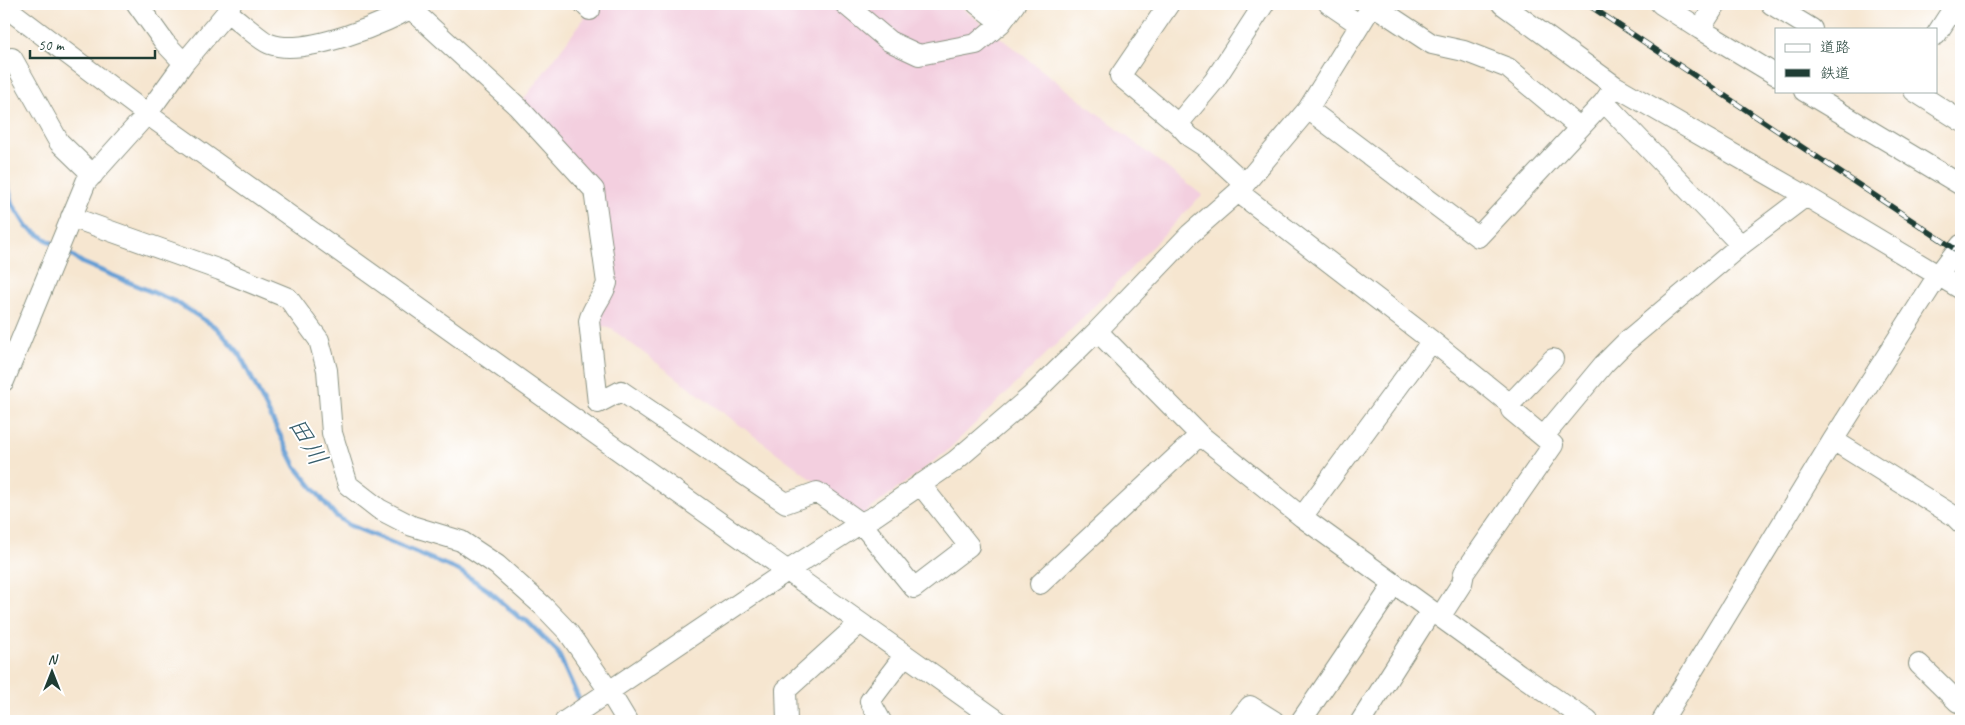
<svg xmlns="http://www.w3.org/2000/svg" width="1965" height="725" viewBox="0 0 1965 725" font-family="Caveat,'Klee One',sans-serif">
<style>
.built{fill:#f3cfdf}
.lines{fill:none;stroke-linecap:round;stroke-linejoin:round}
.stream{stroke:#659ed4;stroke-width:5}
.minor-casing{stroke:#8a9282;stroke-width:22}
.minor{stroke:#fff;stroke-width:20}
.rail-casing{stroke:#1f3d34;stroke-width:5.5}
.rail{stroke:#fff;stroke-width:4;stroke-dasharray:11;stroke-linecap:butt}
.labels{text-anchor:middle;stroke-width:4;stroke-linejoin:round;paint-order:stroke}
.water-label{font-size:26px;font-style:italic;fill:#385f6c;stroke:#fff}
</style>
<rect width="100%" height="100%" fill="#fff"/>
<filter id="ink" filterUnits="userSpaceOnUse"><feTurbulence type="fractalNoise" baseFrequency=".02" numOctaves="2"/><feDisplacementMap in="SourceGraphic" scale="10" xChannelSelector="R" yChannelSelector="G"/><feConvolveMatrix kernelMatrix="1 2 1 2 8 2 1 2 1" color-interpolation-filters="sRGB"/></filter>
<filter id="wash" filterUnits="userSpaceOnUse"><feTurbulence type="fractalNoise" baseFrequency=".0096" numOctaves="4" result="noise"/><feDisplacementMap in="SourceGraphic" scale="20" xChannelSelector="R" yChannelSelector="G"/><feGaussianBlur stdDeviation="1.12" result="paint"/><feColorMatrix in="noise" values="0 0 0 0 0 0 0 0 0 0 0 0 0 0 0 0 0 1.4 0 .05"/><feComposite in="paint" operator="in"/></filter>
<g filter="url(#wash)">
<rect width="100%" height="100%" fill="#f6e6d0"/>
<path class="built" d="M595 4H957L1202 195 1082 319 946 452 861 516 613 330 592 322 608 291 597 189 520 104Z"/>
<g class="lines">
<path class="stream" d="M4 173 13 205 27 227 55 245
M62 249 83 263 176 302 217 328 239 353 296 467 335 515 349 525 458 570 488 590 520 618 527 621 557 651 581 704
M585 711 590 721"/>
</g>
</g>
<g filter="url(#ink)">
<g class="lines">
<defs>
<path id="minor" d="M137 4 165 43 184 63
M231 4 227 12C236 18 262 42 270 44 304 57 389 23 418 4
M584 4 590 10
M845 4 889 41 919 55 976 44 1001 23 1015 4
M977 4 1001 23
M1169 4 1120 76 1178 124 1190 137 1204 146 1245 184
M1329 4 1360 25
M1502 4 1615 86 1806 196 1961 289
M1661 4 1700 29 1776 75
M1771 4 1812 29
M1373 5 1432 44 1464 51 1508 68 1579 127
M4 6 147 114 998 721
M411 9 518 107 594 190 607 283C603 297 592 307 589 321L598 403 621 391 786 503 817 492 861 523 914 588 969 546 920 484
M1700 29 1716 4
M1936 35 1956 4
M12 58 59 142 93 175
M1804 91 1961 185
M1914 91 1961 121
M1604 102 1741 245
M1308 109 1478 237 1604 102 1615 86
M1178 124 1214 81 1264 4
M1238 192 1432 341 1510 404
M71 217 220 270 288 298 319 340 327 370 332 433 348 485 379 509 412 526 461 541 497 565 543 606 568 632 609 691 627 721
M1097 331 1200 435 1302 517 1519 674 1588 721
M4 381 86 182 147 114 184 63 227 12
M1544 436 1604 364 1627 341 1741 245 1806 196
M1833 440 1954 516 1961 523
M1302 517 1432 341
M1040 584 1200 435
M1440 617 1462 583 1464 573 1553 445 1511 410 1510 404 1553 359
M1919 664 1958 702 1961 698
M565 721 787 571 861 523 875 516 955 461 1031 396 1097 331 1190 234 1238 192 1308 109 1373 4
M787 721 786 690 860 623
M881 721 870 701 904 656
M1238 721 1250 706 1274 721
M1301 721 1394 584
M1361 721 1431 611
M1662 721 1833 440 1939 274 1961 245"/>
</defs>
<use href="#minor" class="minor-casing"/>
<use href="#minor" class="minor"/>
<defs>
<path id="rail" d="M1587 4 1961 253"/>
</defs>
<use href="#rail" class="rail-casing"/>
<use href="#rail" class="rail"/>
</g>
</g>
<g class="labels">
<g class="water-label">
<text transform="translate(308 441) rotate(60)" y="9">田川</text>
</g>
</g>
<rect width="1965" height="725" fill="none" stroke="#fff" stroke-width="20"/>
<rect x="1775" y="28" width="162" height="65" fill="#ffffff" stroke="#a5b1ae"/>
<rect x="1785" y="44" width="25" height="8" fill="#ffffff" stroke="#a5b1ae"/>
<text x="1820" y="52" font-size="15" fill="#1f3d34">道路</text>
<rect x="1785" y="69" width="25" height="8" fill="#1f3d34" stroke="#a5b1ae"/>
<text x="1820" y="78" font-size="15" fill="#1f3d34">鉄道</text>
<g transform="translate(52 672)" stroke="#ffffff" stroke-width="4" paint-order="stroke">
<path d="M0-4L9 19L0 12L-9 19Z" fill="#1f3d34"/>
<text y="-8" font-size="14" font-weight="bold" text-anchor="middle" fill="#1f3d34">N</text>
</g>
<path d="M30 50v8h125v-8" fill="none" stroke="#1f3d34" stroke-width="2.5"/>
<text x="38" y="50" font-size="15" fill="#1f3d34" stroke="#ffffff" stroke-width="4" paint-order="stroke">50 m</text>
</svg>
